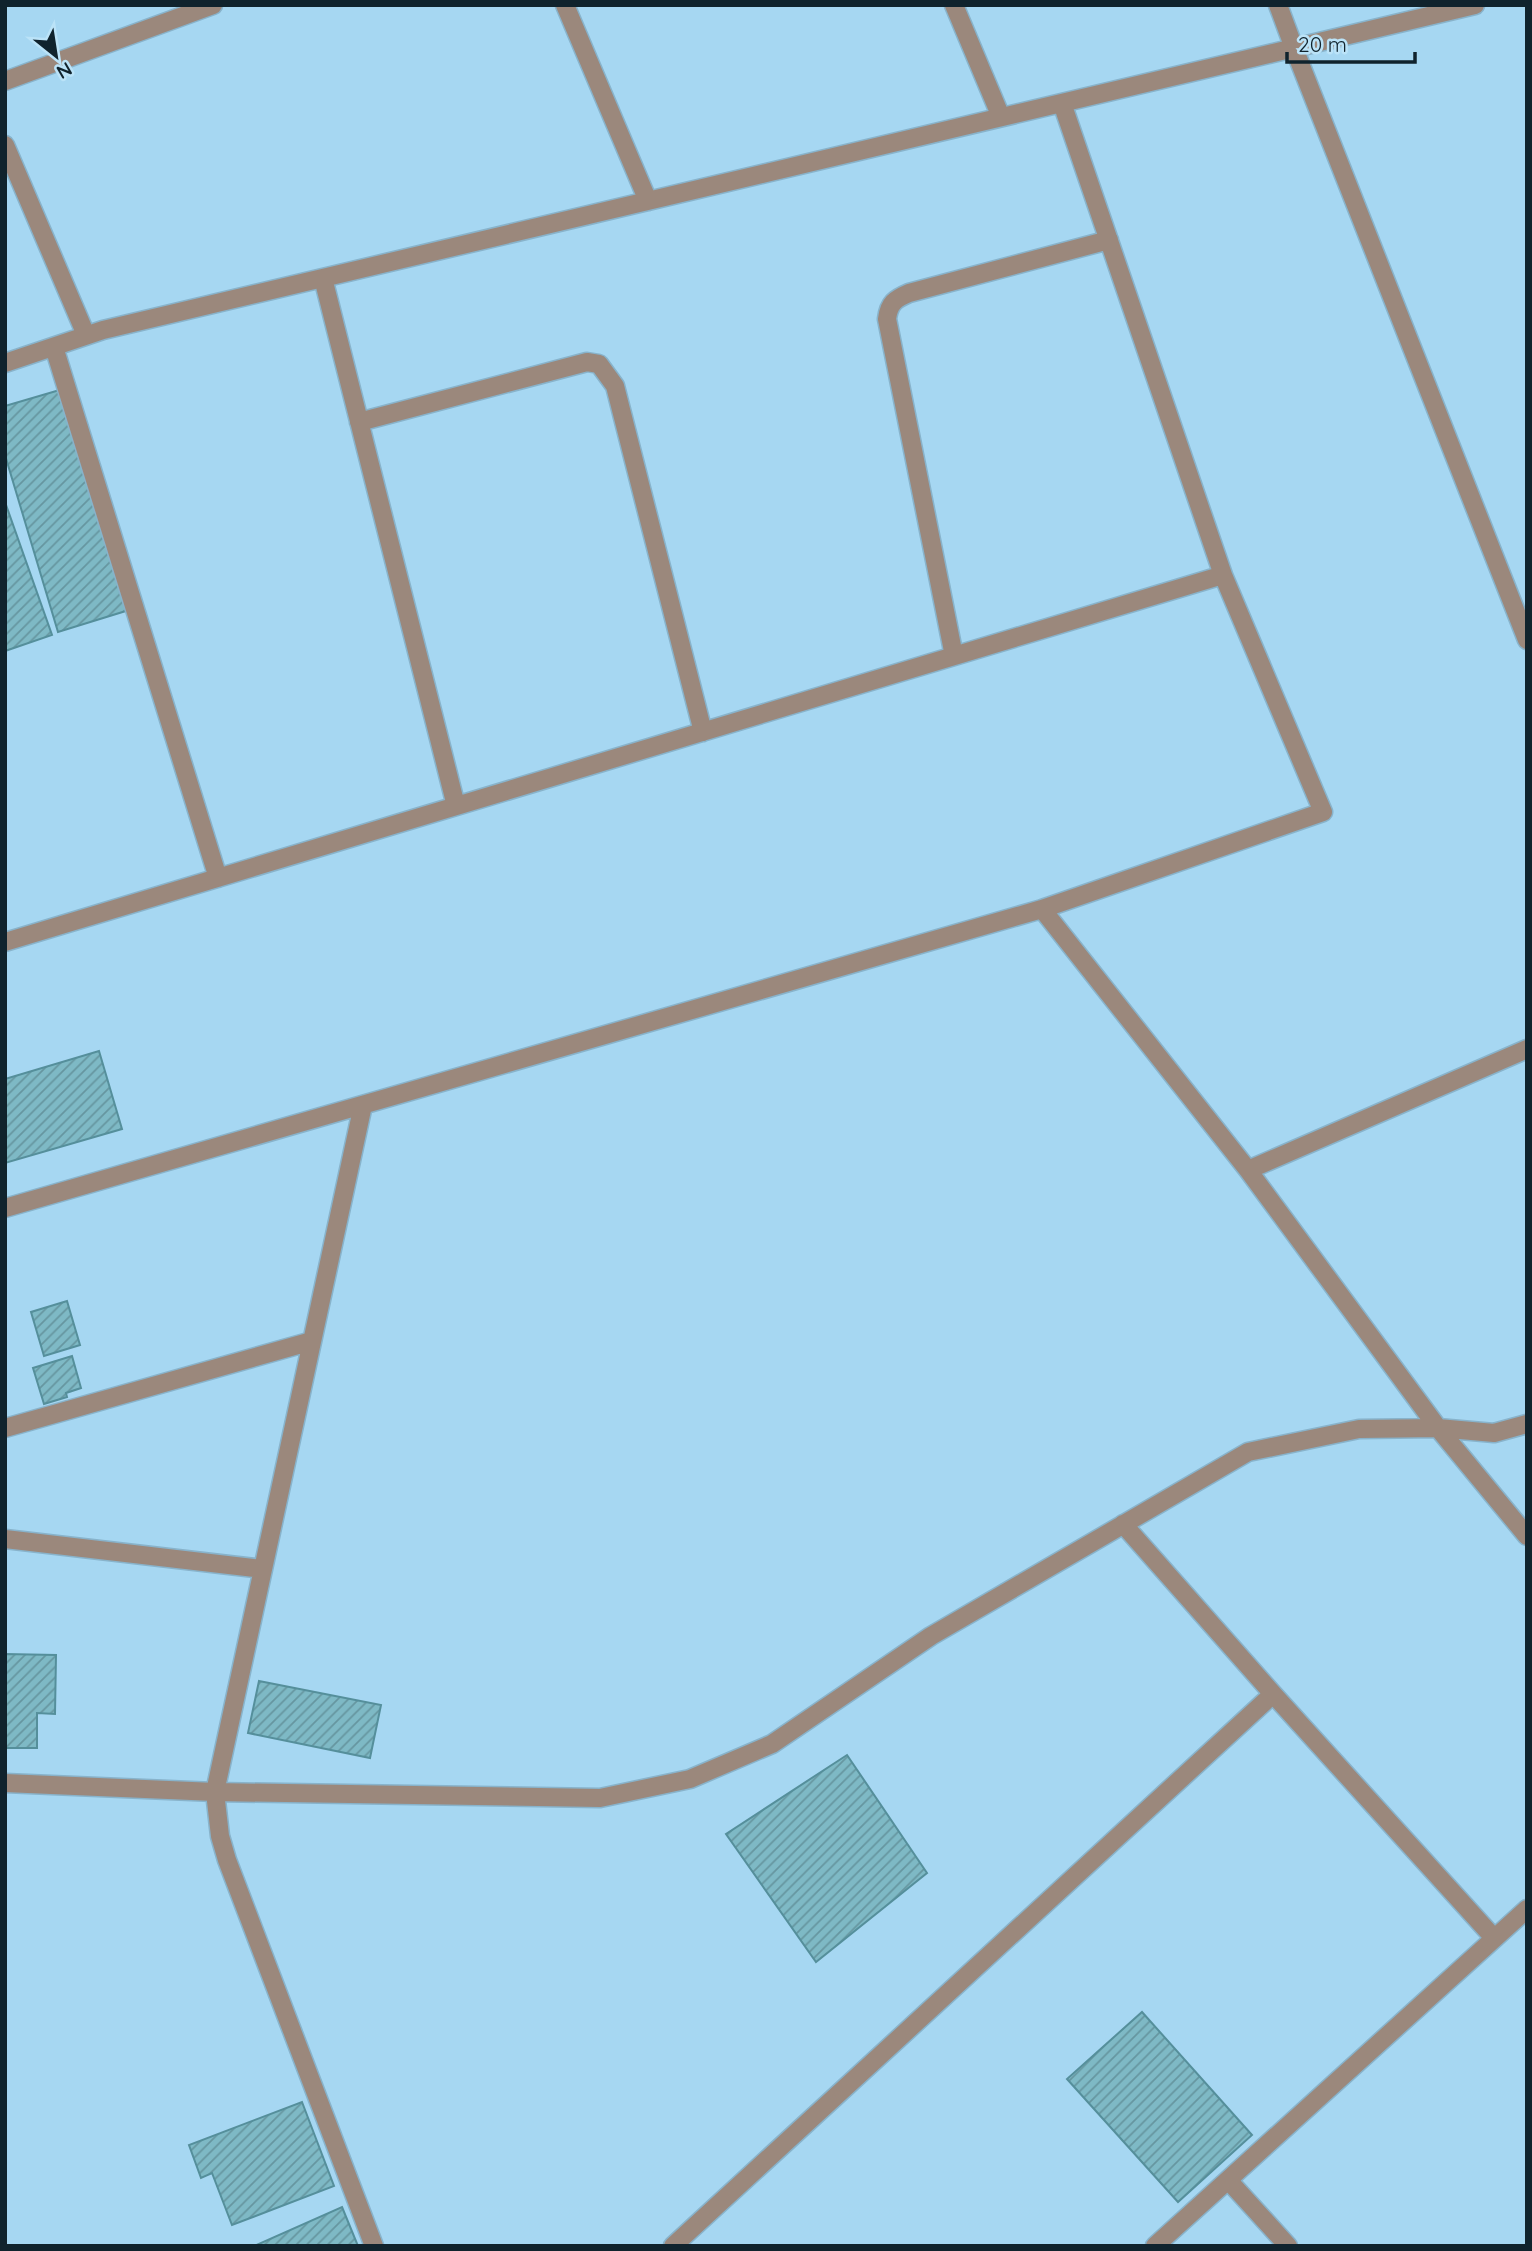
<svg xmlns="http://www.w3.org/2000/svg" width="1532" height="2251" viewBox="0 0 1532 2251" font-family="Quicksand,sans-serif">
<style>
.building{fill:url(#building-hatch);stroke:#558f9b;stroke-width:2}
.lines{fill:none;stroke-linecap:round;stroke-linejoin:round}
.street-casing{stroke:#88b3cb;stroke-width:21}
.street{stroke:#9b887c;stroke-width:18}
</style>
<defs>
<pattern id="building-hatch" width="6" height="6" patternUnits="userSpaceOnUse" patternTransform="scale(1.75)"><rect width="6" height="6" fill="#7eb9c5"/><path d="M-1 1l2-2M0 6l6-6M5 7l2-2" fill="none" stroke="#6696a0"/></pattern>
</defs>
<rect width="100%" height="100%" fill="#a6d7f2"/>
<path class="building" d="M63 389 129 610 58 632 5 455V406Z
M5 502 52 635 5 651Z
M99 1051 122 1129 5 1163V1079Z
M67 1301 80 1345 44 1356 31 1312Z
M72 1356 81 1388 66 1393 67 1397 44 1404 33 1368Z
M5 1654 56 1655 55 1714 37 1713V1748H5Z
M259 1681 381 1705 370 1758 248 1733Z
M847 1755 927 1873 816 1962 726 1834Z
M1142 2012 1252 2135 1178 2202 1067 2079Z
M302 2102 334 2186 232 2225 212 2173 201 2178 189 2145Z
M342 2207 358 2246H254Z"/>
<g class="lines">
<defs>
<path id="street" d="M565 5 648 201
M954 5 1001 117
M1475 5 1294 48 1527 640
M5 81 213 5
M5 145 86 335
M323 278 456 806
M54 347 218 878
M5 363 103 330 1294 48 1278 5
M359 422 587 362 599 364 615 386 703 732
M954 656 887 319C889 303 895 299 909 293L1109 240
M1042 909 1323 812 1223 575
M5 942 1223 575 1062 103
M1527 1049 1248 1170 1438 1428 1527 1536
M363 1105 215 1792 220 1836 227 1860 374 2246
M5 1208 1042 909 1248 1170
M5 1428 312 1341
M1123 1524 1273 1694 1494 1938
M5 1539 263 1569
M5 1783 215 1792 600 1798 690 1779 772 1744 931 1636 1248 1452 1359 1429 1438 1428 1494 1433 1527 1424
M1228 2180 1288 2246
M673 2246 1273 1694
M1155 2246 1527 1909"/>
</defs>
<use href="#street" class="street-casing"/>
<use href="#street" class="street"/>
</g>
<rect width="1532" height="2251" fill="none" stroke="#10232d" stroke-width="14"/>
<g transform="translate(56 56) rotate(150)" stroke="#bbe3f8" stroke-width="5" paint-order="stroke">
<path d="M0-5L12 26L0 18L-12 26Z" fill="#10232d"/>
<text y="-10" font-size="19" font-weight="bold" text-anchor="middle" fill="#10232d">N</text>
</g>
<path d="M1287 52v10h128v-10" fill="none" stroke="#10232d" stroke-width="3.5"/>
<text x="1298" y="52" font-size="21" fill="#10232d" stroke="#bbe3f8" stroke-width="5" paint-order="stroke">20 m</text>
</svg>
